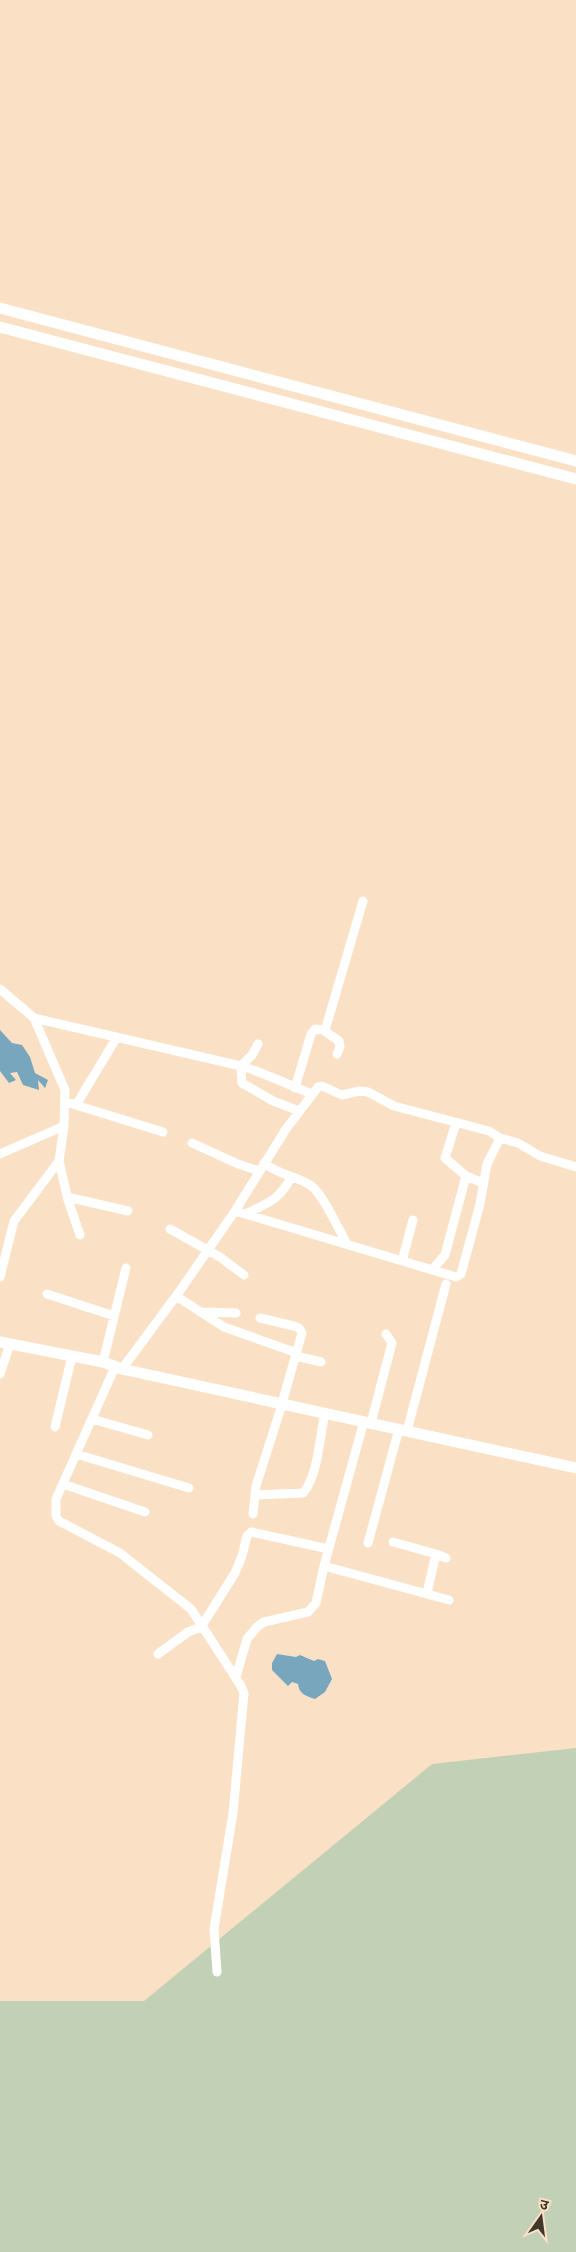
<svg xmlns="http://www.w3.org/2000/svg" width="576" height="2252" viewBox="0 0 576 2252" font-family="'Noto Sans','Noto Sans Devanagari',sans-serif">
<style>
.green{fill:#c2d1b6}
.water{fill:#78a7bd}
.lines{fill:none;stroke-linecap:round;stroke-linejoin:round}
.minor{stroke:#fff;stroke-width:9}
.tertiary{stroke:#fff;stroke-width:11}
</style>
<rect width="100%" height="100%" fill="#fae1c5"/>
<path class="green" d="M576 1748V2252H0V2001H144L432 1764Z"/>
<path class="water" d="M0 1030 12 1043 22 1045 30 1057 35 1073 48 1080 45 1088 38 1080 39 1090 23 1085 17 1072 10 1073 16 1080 9 1083 0 1071Z
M277 1654 296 1657 300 1655 314 1661 318 1659 325 1661 332 1679 325 1692 315 1699C306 1696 299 1694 298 1684L292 1682 288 1686 272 1670V1663Z"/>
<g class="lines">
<path class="minor" d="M0 989 34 1018 65 1090 64 1126 0 1154
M34 1018 241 1066 252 1055 258 1044
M323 1030 339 1041 340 1047 337 1054
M295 1088 311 1034 315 1029 323 1030 326 1027 363 901
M66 1102 163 1132
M76 1105 117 1037
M299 1111 273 1101 242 1083 241 1066C265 1073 288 1085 312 1094
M456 1123 445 1158 466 1176 483 1183
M64 1126 59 1161 68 1200 80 1235
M192 1143 238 1164 259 1171
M264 1163C281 1176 294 1175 310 1185 322 1192 339 1230 347 1244
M67 1197 128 1211
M235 1211 456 1277 461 1274 480 1204 487 1164 500 1138
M245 1214C268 1203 278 1201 291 1178
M170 1229 220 1257 244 1275
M402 1261 413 1220
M432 1270 445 1255 466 1176
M0 1277 14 1221 59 1161
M47 1294 114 1316
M176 1296 224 1327 297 1353
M200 1312 236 1313
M296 1356 321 1362
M103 1362 126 1268
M115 1367 56 1499V1516L59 1521 120 1553 191 1609 241 1686 244 1693 233 1813 214 1929 217 1972
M122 1369 179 1292 235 1211 286 1129 318 1087 322 1086 342 1095 359 1091 368 1092 394 1106 489 1131 500 1138 518 1143 540 1156 576 1167
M0 1374 10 1344
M92 1419 148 1435
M371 1423 392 1343 386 1334
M55 1427 72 1356
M407 1431 446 1284
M76 1454 189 1488
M63 1484 145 1512
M256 1495 303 1493C318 1477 320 1434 325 1413
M253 1514 256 1486 279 1414 302 1333 299 1328 294 1326 260 1318
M393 1542 436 1554 427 1593
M368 1543 399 1429
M436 1554 446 1558
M324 1566 449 1600
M158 1654 188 1632 201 1627 235 1573 242 1556 247 1536 251 1532 329 1549
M236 1677 247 1639 257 1627 264 1622 308 1612 316 1603 324 1566 364 1421"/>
<path class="tertiary" d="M0 308 576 461
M0 327 576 479
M0 1342 103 1362 122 1369 576 1468"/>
</g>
<g transform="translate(541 2217) rotate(14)" stroke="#fae1c5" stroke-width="4" paint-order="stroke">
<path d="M0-4L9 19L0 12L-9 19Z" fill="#41382c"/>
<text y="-8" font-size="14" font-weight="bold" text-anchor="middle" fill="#41382c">उ</text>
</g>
</svg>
